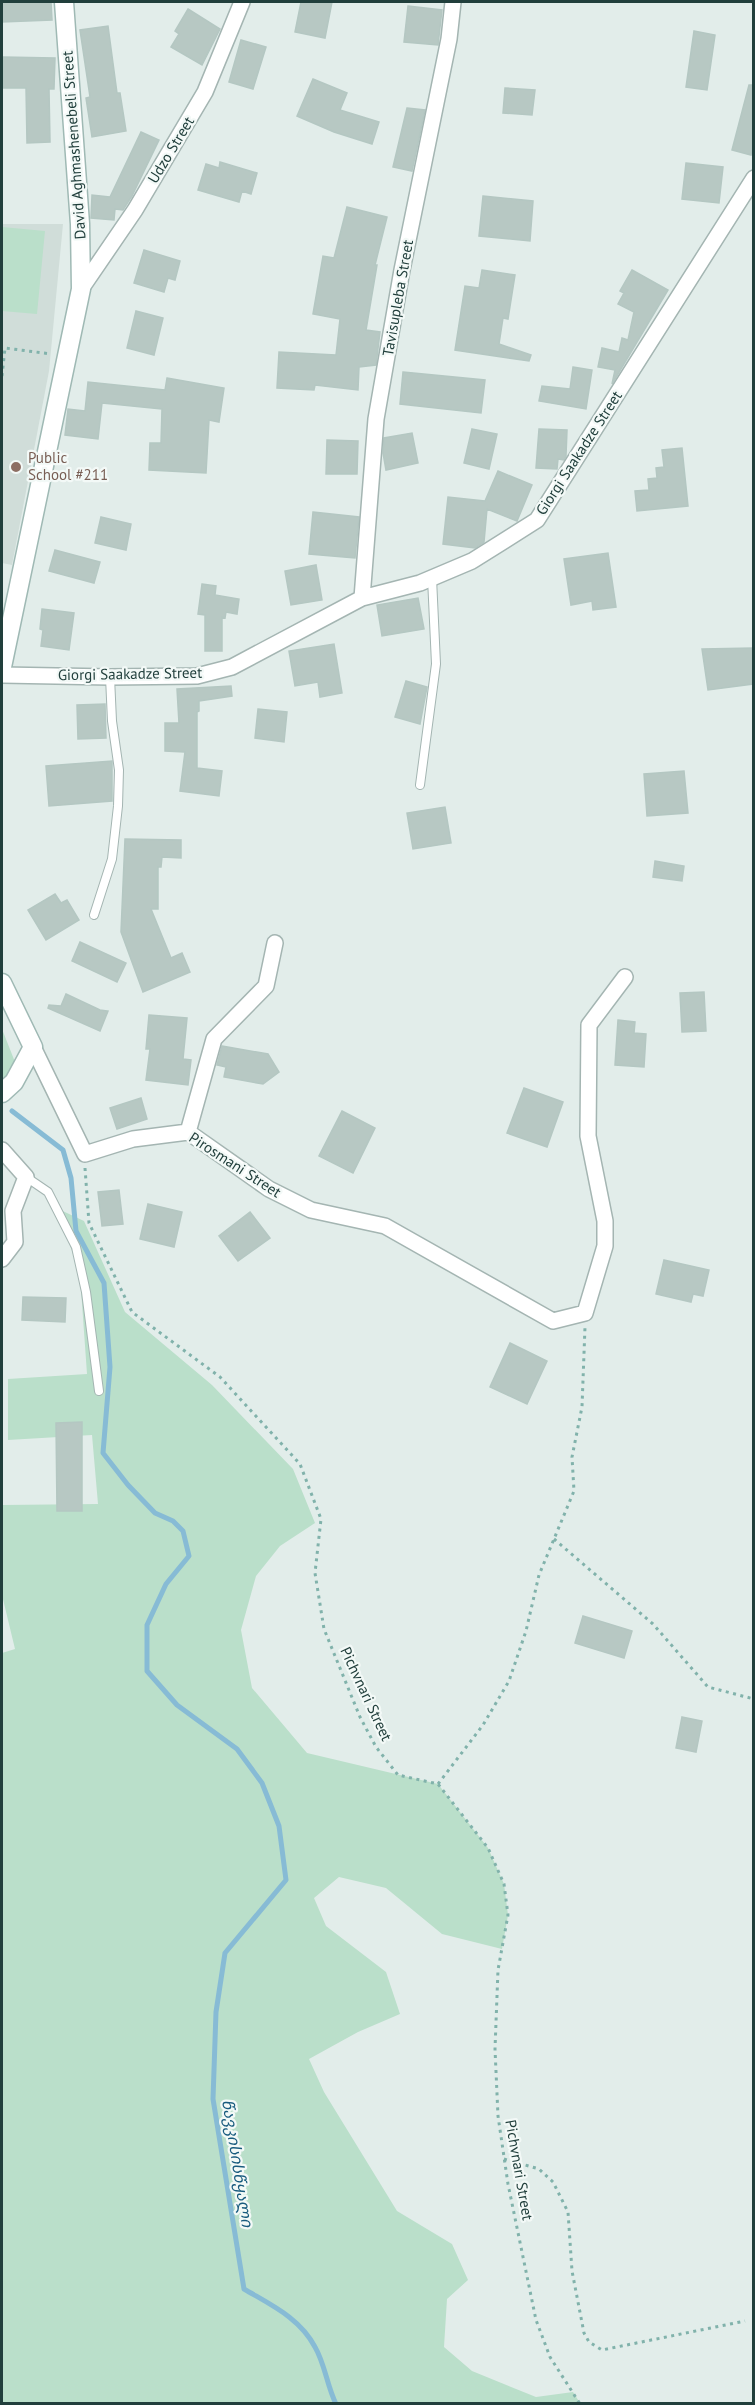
<svg xmlns="http://www.w3.org/2000/svg" width="755" height="2405" viewBox="0 0 755 2405" font-family="'PT Sans','Noto Sans Georgian',sans-serif">
<style>
.built{fill:#d0ddd9}
.green{fill:#badfca}
.lines{fill:none;stroke-linecap:round;stroke-linejoin:round}
.stream{stroke:#87bbd5;stroke-width:5}
.building{fill:#b7c8c3;stroke:#b4c7c2;stroke-width:1.5}
.lane-casing{stroke:#a4b5b2;stroke-width:10}
.street-casing{stroke:#a4b5b2;stroke-width:18}
.secondary-casing{stroke:#9fb9b4;stroke-width:21}
.path{stroke:#81b2ab;stroke-width:3;stroke-dasharray:3 4.5;stroke-linecap:butt}
.lane{stroke:#fff;stroke-width:8}
.street{stroke:#fff;stroke-width:15}
.secondary{stroke:#fff;stroke-width:18}
.education-dot{fill:#8d6e63;stroke:#f3f9f7;stroke-width:2}
.labels{text-anchor:middle;stroke-width:4.5;stroke-linejoin:round;paint-order:stroke}
.street-label{font-size:15px;fill:#213f3c;stroke:#f3f9f7}
.education-label{font-size:15px;fill:#785e54;stroke:#f3f9f7;text-anchor:start}
.water-label{font-size:16px;font-style:italic;fill:#185b7e;stroke:#f3f9f7}
</style>
<rect width="100%" height="100%" fill="#e2edea"/>
<path class="built" d="M2 224H63L49 371 12 565 2 563Z"/>
<path class="green" d="M2 227 45 231 37 314 2 311Z
M2 1029 15 1062 2 1088Z
M52 1206 84 1221 125 1312 212 1385 293 1469 315 1523 280 1546 256 1576 241 1630 252 1688 307 1753 438 1784 488 1848 504 1884 508 1915 502 1949 442 1934 386 1888 339 1877 314 1898 326 1926 386 1972 400 2014 358 2032 309 2059 324 2092 397 2211 452 2244 468 2280 447 2299 444 2347 472 2371 536 2397 573 2392 580 2403H2V1653L15 1649 2 1595V1505L98 1504 92 1435 8 1440V1379L87 1374 80 1275 68 1239Z"/>
<g class="lines">
<path class="stream" d="M12 1111 63 1150 71 1178 76 1231 104 1283 110 1367 103 1453 128 1485 155 1513 173 1521 183 1531 189 1556 166 1584 147 1625V1671L177 1705 237 1749 262 1783 279 1826 286 1880 225 1953 216 2012 213 2099 244 2289C271 2305 300 2318 315 2347 325 2364 327 2386 336 2404"/>
</g>
<path class="building" d="M2 2H51L52 20 2 22Z
M301 2H332L325 38 295 32Z
M408 6 442 10 438 45 404 42Z
M188 9 220 29 202 65 171 47 179 34 175 31Z
M108 26 117 93H120L126 131 92 137 86 98 90 97 80 30Z
M694 31 715 35 707 90 686 87Z
M241 40 266 47 253 89 229 82Z
M3 57 55 58 54 89H49L50 142 27 143 26 88H3Z
M313 79 347 93 340 110 379 122 372 144 334 132 297 116Z
M749 85H753V146L751 155 732 150Z
M505 88 535 90 532 115 503 113Z
M407 108 425 110 412 171 393 167Z
M141 132 159 140 132 196 123 210 115 209 114 220 91 218 92 195 110 197Z
M220 162 257 173 251 194 242 191 239 202 198 190 206 164 219 168Z
M686 163 723 167 719 203 682 199Z
M483 196 533 201 530 241 479 236Z
M347 207 387 217 375 265H377L366 330 380 332 376 365 359 367 358 390 315 385 314 390 277 388 279 352 336 355 340 319 313 314 323 256 334 258Z
M144 250 180 261 175 280 168 278 164 292 134 283Z
M482 270 515 275 508 319 503 318 499 344 531 355 529 361 455 350 465 286 479 288Z
M632 270 668 290 612 384 615 370 598 367 602 348 619 352 622 338 628 340 634 312 618 304 624 293 620 291Z
M136 311 163 318 154 355 127 348Z
M573 367 592 370 586 409 539 401 542 386 570 389Z
M403 372 485 380 481 413 400 404Z
M167 378 224 388 219 422 209 420 206 473 149 470 150 443H161L162 409 102 403 98 439 65 435 68 409 85 411 88 382 165 390Z
M472 429 497 434 489 469 464 463Z
M539 429 567 430 566 456 564 460 558 459 557 469 536 468Z
M412 433 418 463 386 470 383 453 384 438Z
M327 440 358 441 357 474H326Z
M682 448 688 506 637 511 635 491 649 490 648 479 657 478 656 468 664 467 662 450Z
M498 471 532 485 517 521 487 509 484 542 475 548 443 544 448 497 485 501Z
M313 512 359 517 355 558 309 554Z
M101 517 131 524 126 550 95 543Z
M55 550 100 562 94 583 49 571Z
M608 553 616 607 593 610 592 601 571 605 564 559Z
M316 565 322 600 291 605 285 571Z
M202 584 216 586 215 595 239 599 237 614 226 612 225 618 222 617V651H205V615L198 614Z
M418 598 424 629 382 636 377 605Z
M42 609 74 613 69 650 41 646 43 630 40 629Z
M334 644 342 693 320 697 318 682 295 686 289 651Z
M753 648V684L708 690 702 649Z
M406 681 427 687 420 724 395 717Z
M231 686 232 696 199 701V711L197 712V768L222 771 219 796 180 791 185 752 165 751V723H179L177 689Z
M105 704 106 738 78 739 77 705Z
M258 709 287 712 284 742 255 738Z
M112 761V801L49 806 46 766Z
M684 771 688 813 647 816 644 774Z
M445 807 451 843 413 849 407 813Z
M125 839 181 840V858L162 857 161 867H158V909H151L171 958 182 953 190 972 143 992 121 932Z
M655 861 684 866 682 881 653 877Z
M55 894 61 903 67 900 79 920 46 940 28 910Z
M80 942 126 963 117 982 72 961Z
M704 992 706 1031 682 1032 680 993Z
M66 994 100 1010 108 1011 100 1031 48 1008 49 1005 61 1006Z
M149 1015 187 1018 183 1059 191 1060 188 1085 146 1080 150 1049H146Z
M618 1020 635 1022 634 1033 646 1034 644 1067 615 1065Z
M222 1046 268 1054 279 1072 263 1084 224 1077 226 1067 217 1065Z
M524 1088 563 1102 547 1147 507 1133Z
M141 1098 147 1119 117 1129 110 1108Z
M342 1111 375 1128 353 1173 319 1156Z
M119 1190 123 1224 102 1226 98 1192Z
M148 1204 182 1212 174 1247 140 1239Z
M250 1212 270 1238 238 1261 219 1236Z
M664 1260 709 1270 703 1296 693 1294 691 1302 656 1294Z
M23 1297 66 1298 65 1322 22 1320Z
M510 1343 547 1361 527 1404 490 1387Z
M82 1422V1511H57L56 1423Z
M583 1616 632 1631 624 1658 575 1643Z
M682 1717 702 1721 696 1752 676 1748Z"/>
<g class="lines">
<defs>
<path id="lane" d="M420 785 436 664 432 578
M94 915 112 859 118 806 119 770 112 721 110 677
M26 1177 48 1192 76 1247 86 1292 99 1391"/>
<path id="street" d="M81 289 135 210 205 92 242 2
M362 598 376 419 402 270 449 39 453 2
M2 675 110 677 197 676 232 667 362 598 420 583 472 561 537 520 754 178
M33 1047 85 1154 133 1139 188 1132 269 1189 311 1210 385 1226 553 1321 585 1313 605 1246V1221L588 1136 589 1025 625 977
M188 1132 214 1039 266 986 275 943
M2 1150 26 1177 13 1211 15 1242 2 1259"/>
<path id="secondary" d="M2 667 81 289 80 224 64 2
M2 983 33 1047 14 1082 2 1093"/>
</defs>
<use href="#lane" class="lane-casing"/>
<use href="#street" class="street-casing"/>
<use href="#secondary" class="secondary-casing"/>
<path class="path" d="M2 376 5 348 51 354
M85 1168 89 1223 132 1312 220 1377 300 1464 321 1519 315 1573 324 1629 360 1717 376 1747 398 1775 438 1784 488 1848 504 1884 508 1915 498 1970 495 2049 498 2116 508 2184 536 2320 550 2357 580 2404
M554 1539 653 1624 708 1687 754 1699
M438 1784 483 1725 509 1681 526 1631 539 1575 574 1491 572 1457 582 1407 585 1327
M504 2159 539 2169 553 2182 568 2212 572 2271 584 2333 589 2342 602 2350 745 2321"/>
<use href="#lane" class="lane"/>
<use href="#street" class="street"/>
<use href="#secondary" class="secondary"/>
</g>
<circle class="education-dot" cx="16" cy="467" r="6"/>
<g class="labels">
<g class="street-label">
<text transform="translate(74 145) rotate(-94)" y="5">David Aghmashenebeli Street</text>
<text transform="translate(171 150) rotate(-59)" y="5">Udzo Street</text>
<text transform="translate(398 298) rotate(-80)" y="5">Tavisupleba Street</text>
<text transform="translate(579 453) rotate(-57)" y="5">Giorgi Saakadze Street</text>
<text transform="translate(130 674) rotate(-1)" y="5">Giorgi Saakadze Street</text>
<text transform="translate(235 1165) rotate(33)" y="5">Pirosmani Street</text>
<text transform="translate(366 1694) rotate(65)" y="5">Pichvnari Street</text>
<text transform="translate(519 2170) rotate(80)" y="5">Pichvnari Street</text>
</g>
<g class="education-label">
<text x="28" y="463">Public<tspan x="28" dy="17">School #211</tspan></text>
</g>
<g class="water-label">
<text transform="translate(238 2163) rotate(81)" y="6">წავკისისწყალი</text>
</g>
</g>
<rect width="755" height="2405" fill="none" stroke="#213f3c" stroke-width="6"/>
</svg>
